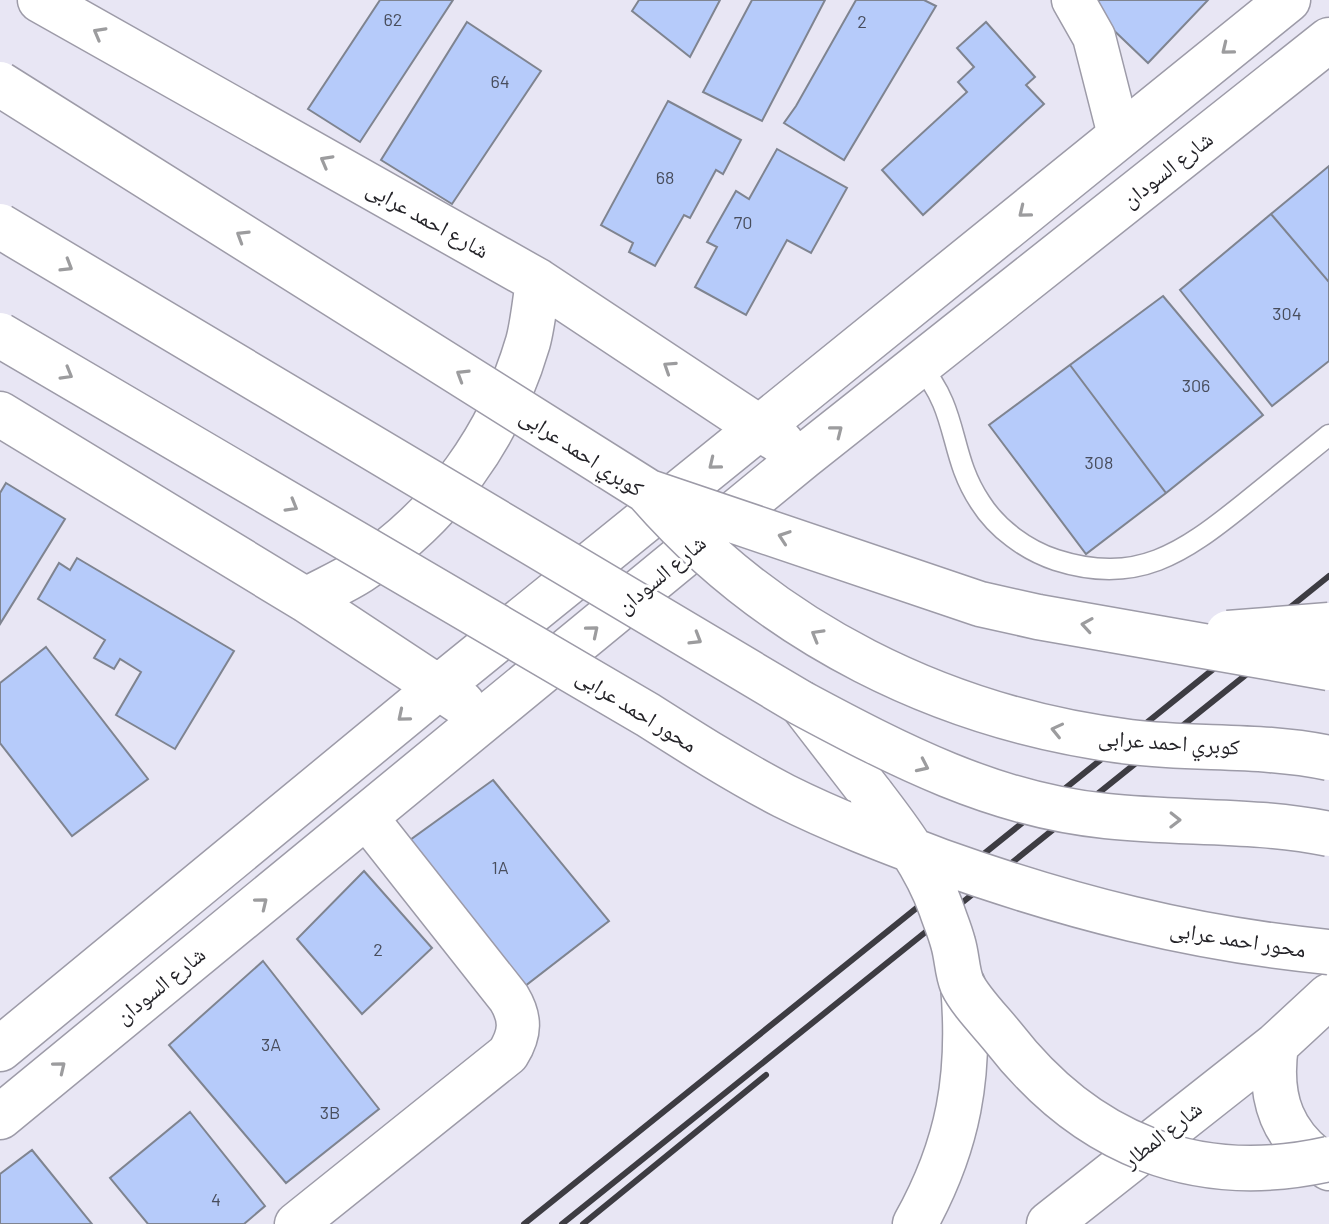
<svg xmlns="http://www.w3.org/2000/svg" width="1329" height="1224" viewBox="0 0 1329 1224" font-family="Barlow,'Noto Naskh Arabic',sans-serif">
<style>
.building{fill:#b6cbfa;stroke:#7f8490;stroke-width:2}
.lines{fill:none;stroke-linecap:round;stroke-linejoin:round}
.lane-casing{stroke:#9d9ba8;stroke-width:23}
.street-casing{stroke:#9d9ba8;stroke-width:45}
.secondary-casing{stroke:#9d9ba8;stroke-width:47}
.primary-casing{stroke:#9d9ba8;stroke-width:47}
.highway-casing{stroke:#9d9ba8;stroke-width:47}
.lane{stroke:#fff;stroke-width:20}
.street{stroke:#fff;stroke-width:42}
.secondary{stroke:#fff;stroke-width:44}
.primary{stroke:#fff;stroke-width:44}
.highway{stroke:#fff;stroke-width:44}
.rail{stroke:#3d3c42;stroke-width:6}
.highway-bridge-casing{stroke:#9d9ba8;stroke-width:47;stroke-linecap:butt}
.highway-bridge{stroke:#fff;stroke-width:44}
.oneway{stroke:#9c9c9e}
.labels{text-anchor:middle;stroke-width:6;stroke-linejoin:round;paint-order:stroke}
.number-label{font-size:18px;fill:#484d5c}
.street-label{font-size:22px;fill:#242328;stroke:#fff}
</style>
<rect width="100%" height="100%" fill="#e8e6f4"/>
<path class="building" d="M380 0H453L360 142 308 109Z
M639 0H720L690 57 632 11Z
M752 0H825L762 121 703 92Z
M856 0H924L936 6 844 160 784 123 796 106Z
M1082 0H1208L1148 63Z
M467 22 541 71 452 204 381 160Z
M986 22 1035 77 1026 85 1044 104 923 215 882 170 967 92 958 82 974 67 957 48Z
M668 101 741 140 723 174 716 170 690 218 684 215 655 266 629 252 633 243 601 225Z
M777 149 847 188 811 253 787 240 746 315 695 287 717 247 707 242 736 191 749 199Z
M1329 166V282L1271 214Z
M1271 214 1329 282V361L1272 406 1180 290Z
M1163 296 1263 415 1166 493 1070 365Z
M1070 365 1166 493 1086 554 989 425Z
M6 483 65 519 0 624V493Z
M77 558 234 651 175 749 116 715 141 672 120 659 114 669 94 658 105 640 38 599 59 563 70 570Z
M46 647 148 779 72 836 0 743V683Z
M493 780 609 921 516 993 399 848Z
M364 871 432 948 362 1014 297 939Z
M263 961 379 1109 286 1183 169 1045Z
M190 1112 265 1206 244 1224H148L110 1178Z
M32 1150 92 1224H0V1174Z"/>
<g class="lines">
<defs>
<path id="lane" d="M919 365C960 411 948 454 980 502 997 529 1026 550 1056 560 1137 586 1183 553 1244 504 1272 481 1301 458 1329 435"/>
<path id="street" d="M1073 0 1094 37 1119 135
M296 1224 508 1054C521 1033 521 1018 509 998L366 817"/>
<path id="secondary" d="M1276 1045C1268 1099 1282 1138 1329 1168
M1049 1224 1276 1045 1329 996"/>
<path id="primary" d="M40 0 538 281 781 442
M0 414 306 600 462 703
M306 600C324 590 343 582 360 571 443 516 500 437 528 342 533 323 535 301 538 281
M0 1049 439 687 1288 0
M0 1117 803 457 1329 40"/>
<path id="highway" d="M801 703 872 795
M915 1224C959 1145 971 1075 963 985"/>
</defs>
<use href="#lane" class="lane-casing"/>
<use href="#street" class="street-casing"/>
<use href="#secondary" class="secondary-casing"/>
<use href="#primary" class="primary-casing"/>
<use href="#highway" class="highway-casing"/>
<use href="#lane" class="lane"/>
<use href="#street" class="street"/>
<use href="#secondary" class="secondary"/>
<use href="#primary" class="primary"/>
<use href="#highway" class="highway"/>
<path class="rail" d="M524 1224 1329 576
M562 1224 1329 608
M583 1224 766 1075"/>
<defs>
<path id="highway-bridge" d="M0 84 647 491C770 633 944 719 1130 742 1196 750 1263 744 1329 758
M0 226 801 703C898 755 994 805 1106 816 1181 824 1255 819 1329 834
M0 335 648 715C692 743 736 771 784 796 834 821 887 841 940 861 1069 907 1193 939 1329 952
M649 492 980 604 1038 617 1329 668
M1228 633 1329 625
M872 795C899 830 926 866 941 908 945 920 950 931 953 943 957 956 957 972 962 984 970 1001 991 1022 1003 1037 1086 1144 1196 1189 1329 1159"/>
</defs>
<use href="#highway-bridge" class="highway-bridge-casing"/>
<use href="#highway-bridge" class="highway-bridge"/>
</g>
<defs><path id="oneway-chevron" d="M-2-3.5L2.5 0L-2 3.5" fill="none" stroke-width="1.6" stroke-linecap="round" stroke-linejoin="round" transform="scale(2)"/></defs>
<g class="oneway">
<use href="#oneway-chevron" transform="translate(99 33) rotate(-151)"/>
<use href="#oneway-chevron" transform="translate(1227 49) rotate(141)"/>
<use href="#oneway-chevron" transform="translate(326 161) rotate(-151)"/>
<use href="#oneway-chevron" transform="translate(1024 212) rotate(141)"/>
<use href="#oneway-chevron" transform="translate(242 236) rotate(-148)"/>
<use href="#oneway-chevron" transform="translate(67 266) rotate(31)"/>
<use href="#oneway-chevron" transform="translate(669 367) rotate(-147)"/>
<use href="#oneway-chevron" transform="translate(67 374) rotate(30)"/>
<use href="#oneway-chevron" transform="translate(462 375) rotate(-148)"/>
<use href="#oneway-chevron" transform="translate(837 431) rotate(-38)"/>
<use href="#oneway-chevron" transform="translate(714 464) rotate(141)"/>
<use href="#oneway-chevron" transform="translate(292 506) rotate(30)"/>
<use href="#oneway-chevron" transform="translate(784 537) rotate(-161)"/>
<use href="#oneway-chevron" transform="translate(1087 625) rotate(-171)"/>
<use href="#oneway-chevron" transform="translate(593 631) rotate(-40)"/>
<use href="#oneway-chevron" transform="translate(817 635) rotate(-150)"/>
<use href="#oneway-chevron" transform="translate(696 639) rotate(31)"/>
<use href="#oneway-chevron" transform="translate(403 716) rotate(140)"/>
<use href="#oneway-chevron" transform="translate(1057 730) rotate(-167)"/>
<use href="#oneway-chevron" transform="translate(923 766) rotate(25)"/>
<use href="#oneway-chevron" transform="translate(1175 820) rotate(1)"/>
<use href="#oneway-chevron" transform="translate(262 903) rotate(-39)"/>
<use href="#oneway-chevron" transform="translate(60 1067) rotate(-39)"/>
</g>
<g class="labels">
<g class="number-label">
<text x="393" y="26">62</text>
<text x="862" y="28">2</text>
<text x="500" y="88">64</text>
<text x="665" y="184">68</text>
<text x="743" y="229">70</text>
<text x="1287" y="320">304</text>
<text x="1196" y="392">306</text>
<text x="1099" y="469">308</text>
<text x="500" y="874">1A</text>
<text x="378" y="956">2</text>
<text x="271" y="1051">3A</text>
<text x="330" y="1119">3B</text>
<text x="216" y="1206">4</text>
</g>
<g class="street-label">
<text transform="translate(1167 169) rotate(-38)" y="8">شارع السودان</text>
<text transform="translate(428 219) rotate(29)" y="8">شارع احمد عرابى</text>
<text transform="translate(582 452) rotate(33)" y="8">كوبري احمد عرابى</text>
<text transform="translate(661 574) rotate(-40)" y="8">شارع السودان</text>
<text transform="translate(637 710) rotate(32)" y="8">محور احمد عرابى</text>
<text transform="translate(1169 742) rotate(4)" y="8">كوبري احمد عرابى</text>
<text transform="translate(1238 939) rotate(9)" y="8">محور احمد عرابى</text>
<text transform="translate(160 985) rotate(-39)" y="8">شارع السودان</text>
<text transform="translate(1162 1134) rotate(-38)" y="8">شارع المطار</text>
</g>
</g>
</svg>
